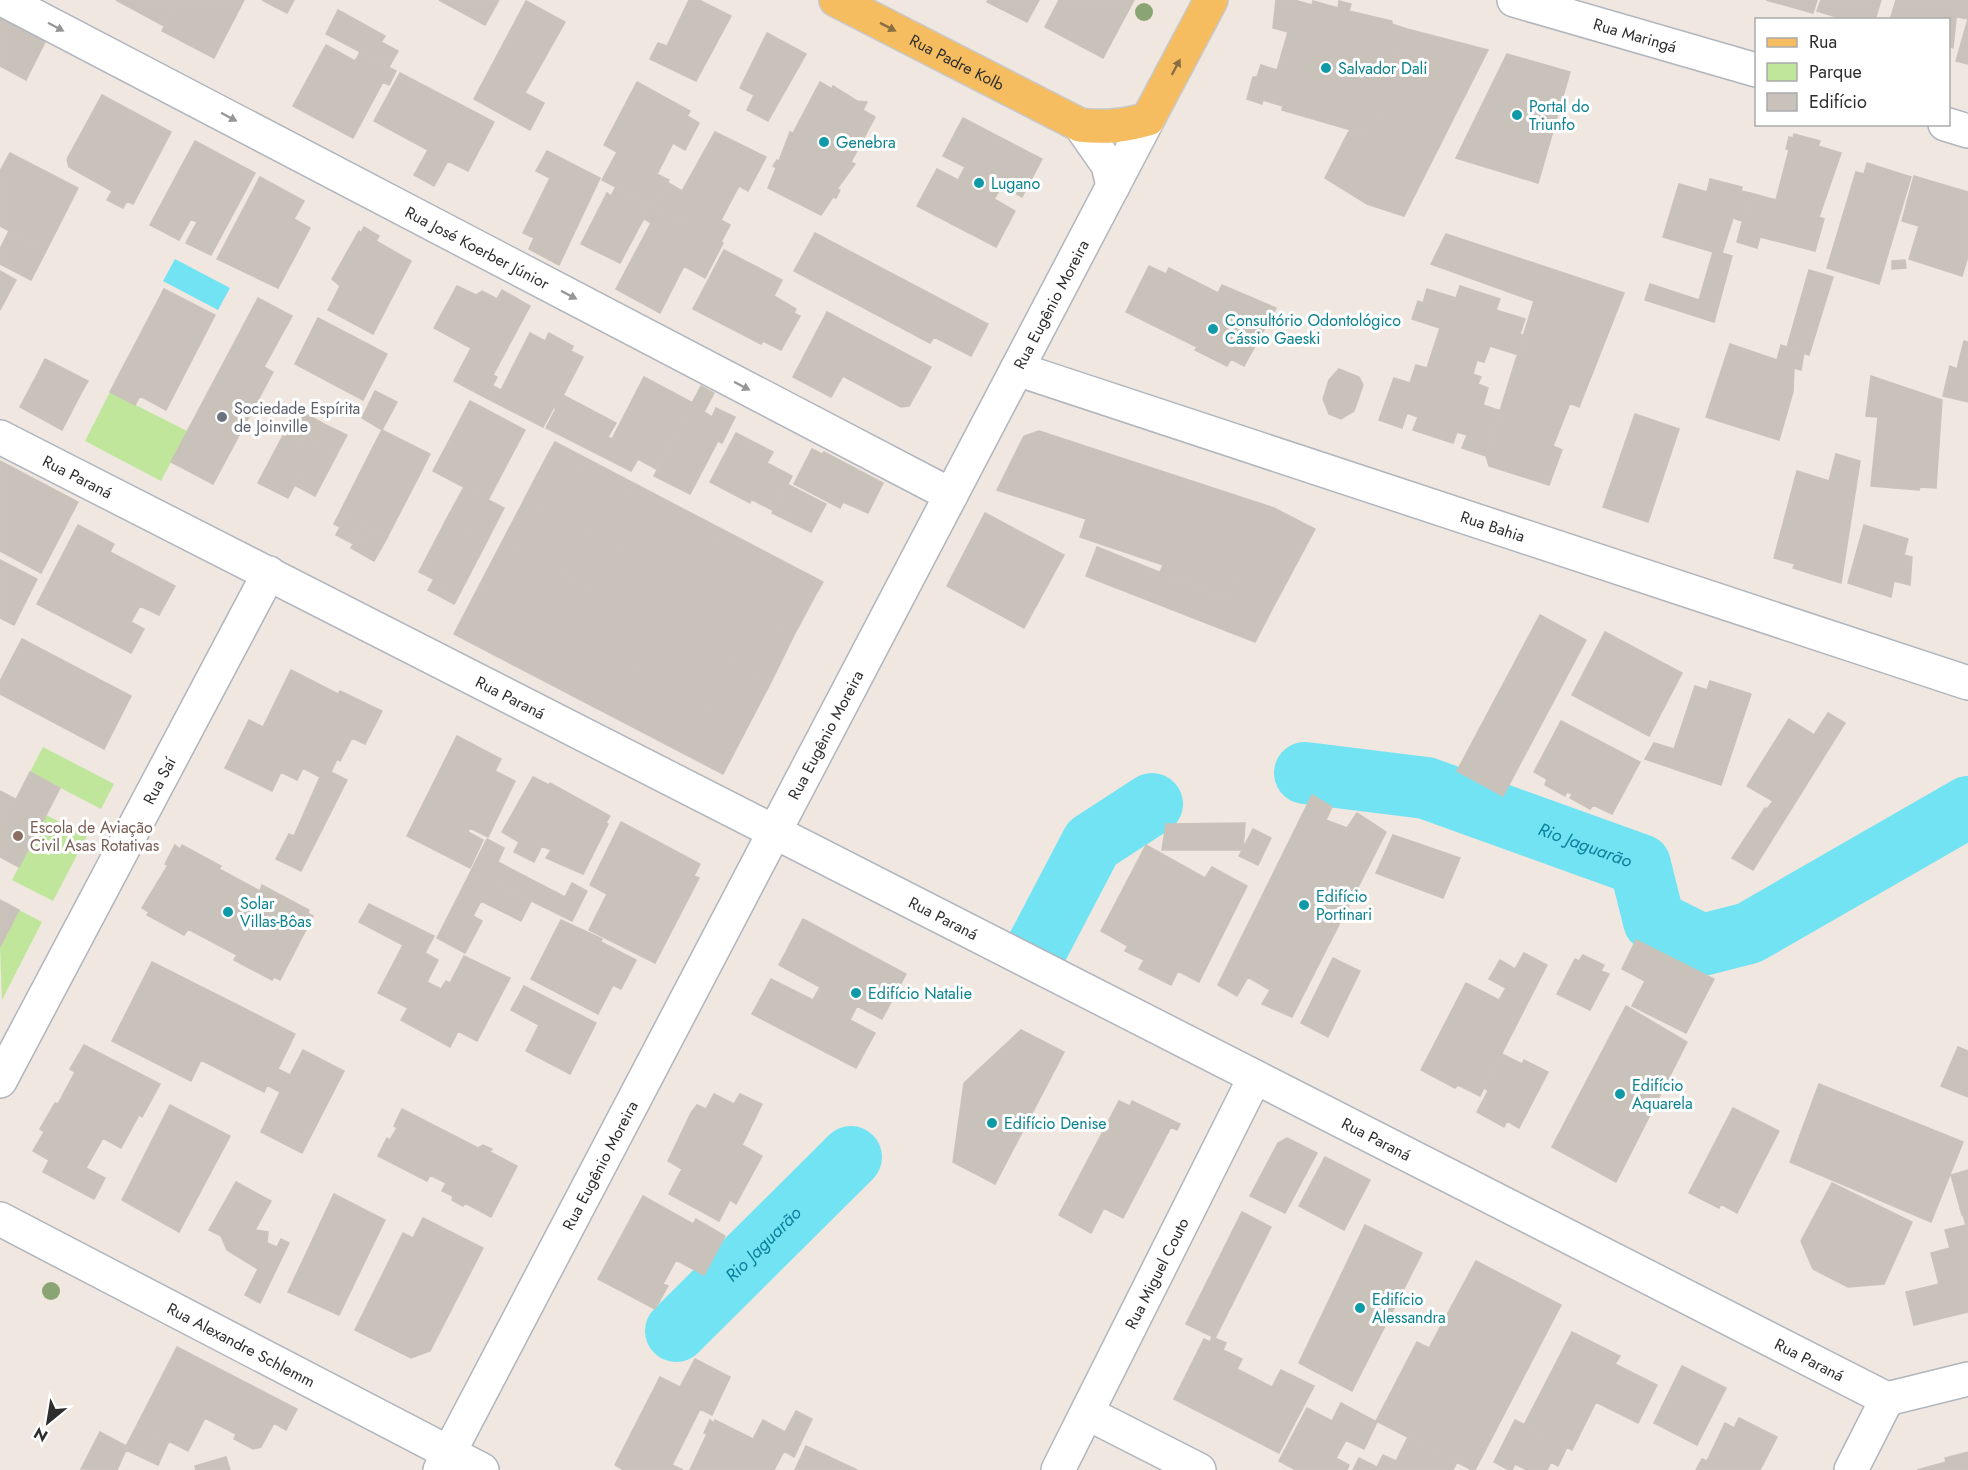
<svg xmlns="http://www.w3.org/2000/svg" width="1968" height="1470" viewBox="0 0 1968 1470" font-family="Jost,sans-serif">
<style>
.green{fill:#c0e69c}
.water{fill:#72e3f2}
.lines{fill:none;stroke-linecap:round;stroke-linejoin:round}
.river{stroke:#72e3f2;stroke-width:62}
.building{fill:#c8c2bb;stroke:#cbc2b9;stroke-width:1.5}
.minor-casing{stroke:#b0b5be;stroke-width:36}
.major-casing{stroke:#c9c9c9;stroke-width:36}
.minor{stroke:#fff;stroke-width:33}
.major{stroke:#f5bc60;stroke-width:33}
.tree{fill:#8aa573}
.oneway{fill:#969696}
.oneway2{fill:#886e44}
.culture-dot{fill:#0f9aa8;stroke:#fff;stroke-width:2}
.worship-dot{fill:#6b7280;stroke:#fff;stroke-width:2}
.education-dot{fill:#8d6e63;stroke:#fff;stroke-width:2}
.labels{text-anchor:middle;stroke-width:6;stroke-linejoin:round;paint-order:stroke}
.street-label{font-size:16px;fill:#2e2e2e;stroke:#fff}
.culture-label{font-size:16px;fill:#0d838f;stroke:#fff;text-anchor:start}
.worship-label{font-size:16px;fill:#5b616d;stroke:#fff;text-anchor:start}
.education-label{font-size:16px;fill:#785e54;stroke:#fff;text-anchor:start}
.water-label{font-size:18px;font-style:italic;fill:#0a819e;stroke:#fff}
</style>
<rect width="100%" height="100%" fill="#efe7e0"/>
<path class="green" d="M110 392 187 431 161 481 85 441Z
M43 747 114 784 101 809 30 772Z
M46 815 87 836 53 901 12 880Z
M19 910 42 922 2 1000 0 947Z"/>
<path class="water" d="M175 259 230 288 218 310 163 281Z"/>
<g class="lines">
<g class="river">
<path id="s1" d="M1305 773 1426 788 1640 865 1654 921 1702 945 1749 933 1968 807"/>
<path d="M1038 946 1092 843 1152 804"/>
<path id="s2" d="M676 1331 851 1157"/>
</g>
</g>
<path class="building" d="M116 0H178L164 26Z
M178 0H244L214 58 162 31Z
M262 0H294L287 13Z
M439 0H499L485 25Z
M689 0H699L731 16 696 81 650 59 658 43 667 46Z
M988 0H1039L1027 22 987 2Z
M1059 0H1134L1103 58 1045 27Z
M1276 0H1294L1312 5 1313 1 1338 8 1339 1 1351 4 1349 11 1392 21V24L1407 29 1400 52 1396 51 1392 63 1377 59 1366 96 1381 101 1378 113 1382 114 1375 137 1282 110 1283 106 1263 100 1262 104 1247 99 1253 77H1257L1261 65 1277 70 1288 32 1273 28Z
M1766 0H1817L1813 13Z
M1821 0H1881L1875 20H1846L1817 11Z
M1896 0H1958L1953 48 1948 46V20H1890Z
M1958 0H1968V64L1956 61 1968 19 1957 17Z
M526 1 565 22 525 93 544 103 530 130 474 99Z
M338 10 385 36 381 42 398 51 389 67 326 34Z
M0 11 48 36 26 80 0 66Z
M1407 29 1488 50 1404 216 1367 204 1325 178 1350 129 1375 137 1382 114 1378 113 1381 101 1366 96 1377 59 1392 63 1396 51 1400 52Z
M767 33 806 54 768 121 747 110 754 95 740 88Z
M326 45 355 61 360 52 396 71 389 85 383 82 353 138 293 106Z
M1507 54 1570 72 1538 183 1456 158Z
M400 73 494 122 468 171 448 161 434 186 414 175 428 150 374 121Z
M637 82 690 111 687 116 699 123 685 150 673 143 657 174 669 180 654 207 602 180 617 152 604 145Z
M820 82 832 89 833 86 857 101 867 102 863 110 875 117 851 162 855 164 837 189 840 190 836 198 833 197 821 215 768 188 776 168 773 166 777 160 779 161 790 132 793 133Z
M102 95 171 132 133 204 127 201 123 208 107 200 112 191 69 167 67 159Z
M963 118 1042 159 1022 197 1002 186 994 199 1015 211 996 247 917 206 937 169 958 180 965 167 943 156Z
M715 132 766 157 748 191 739 186 721 220 730 225 721 242 654 207 667 182 682 191Z
M1794 134 1820 141 1818 146 1841 153 1819 217 1824 219 1815 251 1760 237 1757 248 1737 242 1750 193 1776 200 1789 150 1786 149 1789 137 1793 138Z
M195 141 255 173 211 255 186 243 197 222 191 219 179 240 150 225Z
M547 151 600 178 559 265 529 249 534 238 523 233 550 178 536 171Z
M10 153 78 188 46 251 0 226V171Z
M1867 163 1911 177 1879 284 1827 268 1856 172 1864 174Z
M1914 176 1968 192V256L1962 276 1909 259 1919 226 1902 221Z
M260 177 304 201 294 219 310 228 278 288 217 259Z
M1710 179 1742 187 1741 191 1751 193 1742 221 1733 218 1722 253 1732 256 1714 322 1645 300 1650 284 1699 300 1713 252 1663 237 1679 184 1707 192Z
M616 187 651 205 620 263 581 244 607 193 611 196Z
M651 205 723 243 705 278 684 266 660 313 616 289 651 223 644 219Z
M364 227 379 236 376 241 411 261 373 334 328 310 340 286 332 279 359 231 361 233Z
M9 231 46 251 31 280 0 264V249Z
M815 233 988 324 971 356 934 337 930 343 794 271Z
M1446 234 1624 293 1579 407 1570 403 1553 446 1562 450 1549 485 1489 466 1486 456 1534 301 1431 264Z
M724 250 782 280 774 296 796 309 794 313 800 316 781 350 763 341 761 344 693 309Z
M1905 260 1906 268 1892 269V261Z
M1149 266 1166 274 1169 268 1218 293 1222 285 1276 308 1244 366 1231 359 1227 366 1195 350 1197 347 1126 312Z
M1809 270 1833 277 1809 355 1787 347Z
M0 271 16 280 0 310Z
M457 286 476 295 482 291 497 299 502 290 530 306 493 375 497 377 486 398 454 381 471 348 434 328Z
M1460 286 1500 299 1496 310 1525 319 1520 334 1525 336 1519 355 1490 346 1484 362 1477 360 1473 374 1481 377 1478 384 1488 388 1483 405 1501 411 1486 456 1462 448 1467 435 1457 432 1453 443 1413 430 1418 417 1407 413 1402 428 1379 420 1394 378 1410 383 1416 365 1427 368 1440 328 1412 319 1418 301 1423 303 1427 289 1456 298Z
M164 289 215 315 166 410 140 396 135 405 110 392Z
M258 298 292 316 264 367 273 372 213 484 171 462Z
M827 312 931 367 909 406 901 407 843 376 831 397 793 377Z
M318 318 387 354 363 400 295 364Z
M530 333 545 341 549 333 573 346 571 351 583 357 556 409 554 407 543 427 486 398 493 386 501 390Z
M1964 341 1968 342V402L1943 396 1950 366 1957 369Z
M1730 344 1777 360 1781 345 1804 353 1801 370 1794 368 1793 392 1779 440 1706 417Z
M45 359 88 381 80 395 38 373Z
M1339 369 1359 377 1363 385 1354 411 1341 419 1329 414 1323 399 1329 380Z
M38 373 80 395 62 430 20 407Z
M1871 376 1942 400 1936 488 1920 487 1919 490 1871 486 1878 417 1866 416Z
M644 377 693 403 656 469 638 459 631 471 546 428 563 395 616 423 608 437 612 439Z
M701 386 714 393 704 412 712 417 716 408 735 417 722 443 718 441 690 494 654 476Z
M375 391 397 402 382 430 362 418Z
M470 401 525 430 488 500 433 471Z
M297 409 326 425 288 498 258 483Z
M1635 414 1679 429 1648 522 1603 507Z
M326 425 347 435 336 456 315 445Z
M382 430 430 454 420 474 372 449Z
M1039 431 1274 508 1226 599 1160 572 1163 565 1080 537 1086 519 997 490 1024 436Z
M736 433 773 452 767 463 792 476 774 511 751 499 750 503 710 482Z
M302 438 336 456 315 496 281 478Z
M555 442 823 582 816 594 548 454Z
M372 449 420 474 381 549 334 524Z
M812 449 822 454 824 452 883 483 868 513 843 502 840 508 794 484Z
M548 454 816 594 793 637 525 498Z
M1836 454 1860 461 1841 583 1793 568 1795 564 1774 558 1797 471 1829 481Z
M0 461 78 502 41 573 0 551Z
M787 484 826 504 811 532 772 513Z
M464 487 504 508 487 541 446 520Z
M525 498 793 637 771 682 502 542Z
M1274 508 1315 529 1270 613 1228 595Z
M985 513 1064 555 1024 628 947 586Z
M347 514 372 527 361 548 336 535Z
M446 520 487 541 460 593 419 572Z
M364 523 388 536 374 561 351 548Z
M78 525 114 544 110 552 175 586 159 615 140 606 131 622 144 629 131 653 37 604Z
M1864 525 1908 539 1904 555 1912 557 1910 585 1894 581 1891 597 1848 583Z
M502 542 771 682 748 726 479 586Z
M1097 547 1226 599 1228 595 1270 613 1255 642 1086 576Z
M0 560 37 579 14 625 0 618Z
M434 579 460 593 454 604 428 590Z
M479 586 748 726 723 774 454 634Z
M1540 615 1586 640 1503 796 1457 771Z
M1605 632 1682 673 1649 736 1572 695Z
M22 639 131 696 104 749 0 694V681Z
M291 670 338 694 340 691 382 711 365 744 352 738 340 761 337 759 331 772 347 780 301 871 276 859 289 834 294 836 320 777 303 768 297 780 281 772 272 791 225 768 249 720 263 727Z
M1710 681 1751 694 1721 785 1645 759 1654 743 1674 749 1695 686 1707 690Z
M1828 713 1845 723 1753 870 1732 858 1765 808 1767 809 1773 801 1747 786 1789 719 1814 735Z
M1561 721 1640 762 1612 814 1593 805 1590 809 1570 798 1572 794 1567 792 1565 796 1545 785 1547 779 1534 772Z
M457 736 501 759 495 771 515 781 488 837 470 828 468 832 483 840 470 868 407 836Z
M30 772 60 788 19 867 0 857V831Z
M533 777 549 785 550 783 610 816 606 823 608 824 583 874 546 858 551 850 542 846 534 862 514 852 519 842 502 832Z
M0 791 46 815 19 867 0 857Z
M1312 795 1332 807 1326 820 1347 828 1357 813 1386 832 1292 1017 1262 1004 1270 990 1248 977 1237 996 1218 985Z
M621 822 700 864 694 876 699 878 655 963 589 930 607 894 590 885Z
M1245 823 1243 850H1162L1166 824Z
M1253 829 1271 838 1258 865 1239 856Z
M1393 835 1460 858 1443 898 1376 873Z
M487 839 504 848 498 862 565 897 572 883 587 891 572 921 471 871Z
M175 845 180 849 182 845 221 866 219 869 260 891 262 885 309 910 308 913 313 916 280 980 274 977 272 980 234 960 237 955 188 929 184 935 147 915 149 912 142 908 168 865 165 864Z
M1146 845 1205 878 1212 867 1247 886 1199 982 1178 971 1171 985 1139 969 1144 960 1125 951 1128 946 1101 931Z
M471 871 531 901 521 921 481 901 473 916 482 921 465 953 437 938Z
M0 900 19 910 0 947Z
M369 904 434 936 425 953 438 960 427 982 441 989 446 981 450 983 464 956 510 978 477 1041 458 1031 450 1047 401 1020 408 1008 378 993 403 945 359 922Z
M803 919 906 974 882 1019 857 1006 850 1020 875 1033 856 1068 752 1014 771 979 813 1000 820 987 779 965Z
M561 920 602 939 601 942 636 960 621 989 613 985 598 1014 531 979Z
M1636 940 1714 979 1686 1033 1632 1006 1645 981 1622 969Z
M1524 953 1547 965 1480 1096 1458 1085 1455 1088 1421 1070 1466 983 1499 1000 1506 988 1489 979 1500 960 1515 969Z
M1583 955 1604 965 1601 971 1609 974 1590 1010 1557 994 1575 959 1579 961Z
M1333 958 1360 971 1328 1037 1301 1023Z
M152 962 295 1034 278 1069 290 1075 303 1050 344 1071 302 1153 261 1132 280 1092 267 1085 264 1092 201 1060 191 1081 112 1041Z
M524 986 596 1023 570 1074 526 1051 539 1025 511 1010Z
M1626 1006 1687 1042 1616 1182 1552 1147Z
M1021 1030 1064 1052 995 1184 953 1162 964 1083Z
M84 1045 160 1084 142 1117 139 1115 121 1148 103 1138 86 1168 105 1178 94 1199 43 1172 49 1160 33 1151 44 1132 40 1129 55 1103 58 1104 75 1072 70 1069Z
M1958 1047 1968 1051V1097L1941 1086Z
M1502 1054 1522 1064 1524 1060 1548 1072 1519 1128 1507 1121 1504 1127 1477 1112 1488 1091 1485 1088Z
M1819 1084 1963 1142 1931 1222 1790 1162Z
M714 1094 734 1104 740 1094 762 1104 742 1145 762 1156 736 1204 730 1200 719 1221 669 1194 682 1169 668 1161 691 1113 697 1105 706 1109Z
M1119 1101 1130 1106 1132 1101 1180 1124 1177 1130 1171 1127 1123 1218 1104 1208 1091 1233 1059 1215Z
M170 1105 230 1136 179 1232 122 1200Z
M1733 1108 1779 1131 1737 1213 1721 1204 1719 1208 1689 1193Z
M402 1109 478 1148 483 1145 492 1149 490 1152 517 1166 491 1217 465 1203 463 1206 452 1200 453 1196 442 1191 446 1183 430 1175 427 1181 378 1156 387 1138 390 1140 397 1128 394 1126Z
M1287 1138 1317 1153 1285 1213 1250 1196 1278 1143Z
M1325 1157 1370 1180 1344 1230 1299 1206Z
M1968 1170V1213L1962 1215 1951 1175Z
M236 1182 271 1201 255 1230 268 1232 267 1243 277 1247 281 1239 289 1243 260 1303 245 1295 258 1269 227 1250 221 1236 209 1230Z
M1832 1183 1912 1222 1884 1284 1848 1287 1813 1269 1801 1241Z
M334 1194 385 1220 339 1315 288 1292Z
M643 1196 693 1224 696 1219 725 1236 704 1275 676 1260 663 1284 668 1286 655 1309 598 1279Z
M1242 1212 1271 1227 1215 1338 1186 1324Z
M1968 1213V1312L1914 1325 1906 1292 1939 1284 1931 1253 1950 1248 1945 1230 1966 1225 1963 1215Z
M423 1218 483 1248 430 1351 411 1358 355 1330 403 1233 413 1238Z
M1365 1225 1422 1253 1352 1391 1299 1363Z
M1476 1261 1561 1305 1475 1470H1472L1376 1421 1417 1342 1429 1348Z
M1572 1332 1620 1356 1615 1364 1657 1385 1638 1423 1596 1402 1572 1450 1524 1425Z
M1212 1337 1226 1343 1223 1350 1242 1359 1237 1369 1272 1387 1281 1370 1314 1386 1279 1453 1174 1399 1204 1339 1210 1342Z
M177 1347 297 1409 286 1430 274 1423 261 1447 253 1449 234 1439 236 1434 205 1418 188 1451 137 1425Z
M695 1359 730 1377 712 1415 700 1409 672 1465 683 1470H624L615 1465 660 1377 680 1387Z
M1682 1366 1726 1388 1697 1445 1654 1423Z
M1341 1403 1377 1422 1364 1449 1346 1440 1336 1458 1349 1465 1347 1470H1296L1279 1461 1307 1408 1332 1421Z
M796 1411 812 1419 794 1457 784 1451 774 1470H690L707 1434 704 1433 710 1420 714 1423 715 1420 753 1439 763 1420 785 1432Z
M1739 1418 1777 1437 1760 1470H1696L1702 1459 1707 1461 1725 1423 1734 1428Z
M1515 1420 1567 1447 1558 1466 1551 1462 1547 1470H1527L1515 1464 1512 1470H1509L1494 1462Z
M137 1425 169 1441 158 1465 126 1450 117 1470 81 1469 100 1432 126 1446Z
M1408 1437 1457 1462 1453 1470H1353L1359 1458 1377 1467 1383 1455 1396 1461Z
M806 1446 857 1470H795Z
M1968 1452V1470H1917L1946 1462 1945 1458Z
M226 1457 230 1470H196L195 1466Z"/>
<g class="lines">
<defs>
<g id="minor">
<path id="s3" d="M4 0 951 495"/>
<path id="s4" d="M1514 0 1756 70"/>
<path d="M1945 124 1968 131"/>
<path d="M1080 125 1108 165 1113 186"/>
<path id="s5" d="M1017 369 1968 683"/>
<path id="s6" d="M0 437 1887 1399"/>
<path id="s7" d="M0 1081 269 573"/>
<path id="s8" d="M0 1219 482 1470"/>
<path d="M1887 1399 1968 1379"/>
<path d="M1087 1413 1199 1470"/>
<path id="s9" d="M440 1470 1148 119"/>
<path id="s10" d="M1058 1470 1255 1077"/>
<path d="M1851 1470 1887 1399"/>
</g>
<g id="major">
<path id="s11" d="M836 0 1080 125C1105 128 1124 126 1148 119L1211 0"/>
</g>
</defs>
<use href="#minor" class="minor-casing"/>
<use href="#major" class="major-casing"/>
<use href="#minor" class="minor"/>
<use href="#major" class="major"/>
</g>
<g class="tree">
<circle cx="1144" cy="12" r="9"/>
<circle cx="51" cy="1291" r="9"/>
</g>
<defs><path id="oneway-solid" d="M-6-.8H1V-3.2L6.5 0L1 3.2V.8H-6Z" transform="scale(1.5)"/></defs>
<g class="oneway">
<use href="#oneway-solid" transform="translate(56 27) rotate(28)"/>
<use href="#oneway-solid" transform="translate(229 117) rotate(28)"/>
<use href="#oneway-solid" transform="translate(569 295) rotate(28)"/>
<use href="#oneway-solid" transform="translate(742 386) rotate(28)"/>
</g>
<g class="oneway2">
<use href="#oneway-solid" transform="translate(888 27) rotate(27)"/>
<use href="#oneway-solid" transform="translate(1176 67) rotate(-62)"/>
</g>
<g class="culture-dot">
<circle cx="1326" cy="68" r="6"/>
<circle cx="1517" cy="115" r="6"/>
<circle cx="824" cy="142" r="6"/>
<circle cx="979" cy="183" r="6"/>
<circle cx="1213" cy="329" r="6"/>
<circle cx="1304" cy="905" r="6"/>
<circle cx="228" cy="912" r="6"/>
<circle cx="856" cy="993" r="6"/>
<circle cx="1620" cy="1094" r="6"/>
<circle cx="992" cy="1123" r="6"/>
<circle cx="1360" cy="1308" r="6"/>
</g>
<circle class="worship-dot" cx="222" cy="417" r="6"/>
<circle class="education-dot" cx="18" cy="836" r="6"/>
<g class="labels">
<g class="street-label">
<text dy="6" stroke="none"><textPath href="#s4" startOffset="126">Rua Maringá</textPath></text>
<text dy="6" stroke="none"><textPath href="#s11" startOffset="136">Rua Padre Kolb</textPath></text>
<text dy="6" stroke="none"><textPath href="#s3" startOffset="534">Rua José Koerber Júnior</textPath></text>
<text dy="6" stroke="none"><textPath href="#s9" startOffset="1316">Rua Eugênio Moreira</textPath></text>
<text dy="6" stroke="none"><textPath href="#s6" startOffset="87">Rua Paraná</textPath></text>
<text dy="6" stroke="none"><textPath href="#s5" startOffset="501">Rua Bahia</textPath></text>
<text dy="6" stroke="none"><textPath href="#s6" startOffset="573">Rua Paraná</textPath></text>
<text dy="6" stroke="none"><textPath href="#s9" startOffset="830">Rua Eugênio Moreira</textPath></text>
<text dy="6" stroke="none"><textPath href="#s7" startOffset="340">Rua Saí</textPath></text>
<text dy="6" stroke="none"><textPath href="#s6" startOffset="1059">Rua Paraná</textPath></text>
<text dy="6" stroke="none"><textPath href="#s6" startOffset="1545">Rua Paraná</textPath></text>
<text dy="6" stroke="none"><textPath href="#s9" startOffset="344">Rua Eugênio Moreira</textPath></text>
<text dy="6" stroke="none"><textPath href="#s10" startOffset="220">Rua Miguel Couto</textPath></text>
<text dy="6" stroke="none"><textPath href="#s8" startOffset="272">Rua Alexandre Schlemm</textPath></text>
<text dy="6" stroke="none"><textPath href="#s6" startOffset="2031">Rua Paraná</textPath></text>
</g>
<g class="culture-label">
<text x="1338" y="74">Salvador Dali</text>
<text x="1529" y="112">Portal do<tspan x="1529" dy="18">Triunfo</tspan></text>
<text x="836" y="148">Genebra</text>
<text x="991" y="189">Lugano</text>
<text x="1225" y="326">Consultório Odontológico<tspan x="1225" dy="18">Cássio Gaeski</tspan></text>
<text x="1316" y="902">Edifício<tspan x="1316" dy="18">Portinari</tspan></text>
<text x="240" y="909">Solar<tspan x="240" dy="18">Villas-Bôas</tspan></text>
<text x="868" y="999">Edifício Natalie</text>
<text x="1632" y="1091">Edifício<tspan x="1632" dy="18">Aquarela</tspan></text>
<text x="1004" y="1129">Edifício Denise</text>
<text x="1372" y="1305">Edifício<tspan x="1372" dy="18">Alessandra</tspan></text>
</g>
<g class="worship-label">
<text x="234" y="414">Sociedade Espírita<tspan x="234" dy="18">de Joinville</tspan></text>
</g>
<g class="education-label">
<text x="30" y="833">Escola de Aviação<tspan x="30" dy="18">Civil Asas Rotativas</tspan></text>
</g>
<g class="water-label">
<text dy="6" stroke="none"><textPath href="#s1" startOffset="291">Rio Jaguarão</textPath></text>
<text dy="6" stroke="none"><textPath href="#s2" startOffset="123">Rio Jaguarão</textPath></text>
</g>
</g>
<rect x="1755" y="18" width="195" height="108" fill="#ffffff" stroke="#ababab" stroke-width="1.5"/>
<rect x="1767" y="38" width="30" height="9" fill="#f5bc60" stroke="#ababab" stroke-width="1.5"/>
<text x="1809" y="48" font-size="18" fill="#2e2e2e">Rua</text>
<rect x="1767" y="63" width="30" height="18" fill="#c0e69c" stroke="#ababab" stroke-width="1.5"/>
<text x="1809" y="78" font-size="18" fill="#2e2e2e">Parque</text>
<rect x="1767" y="93" width="30" height="18" fill="#c8c2bb" stroke="#ababab" stroke-width="1.5"/>
<text x="1809" y="108" font-size="18" fill="#2e2e2e">Edifício</text>
<g transform="translate(48 1422) rotate(210)" stroke="#ffffff" stroke-width="4.5" paint-order="stroke">
<path d="M0-4.5L10 22L0 15L-10 22Z" fill="#2e2e2e"/>
<text y="-9" font-size="16" font-weight="bold" text-anchor="middle" fill="#2e2e2e">N</text>
</g>
</svg>
